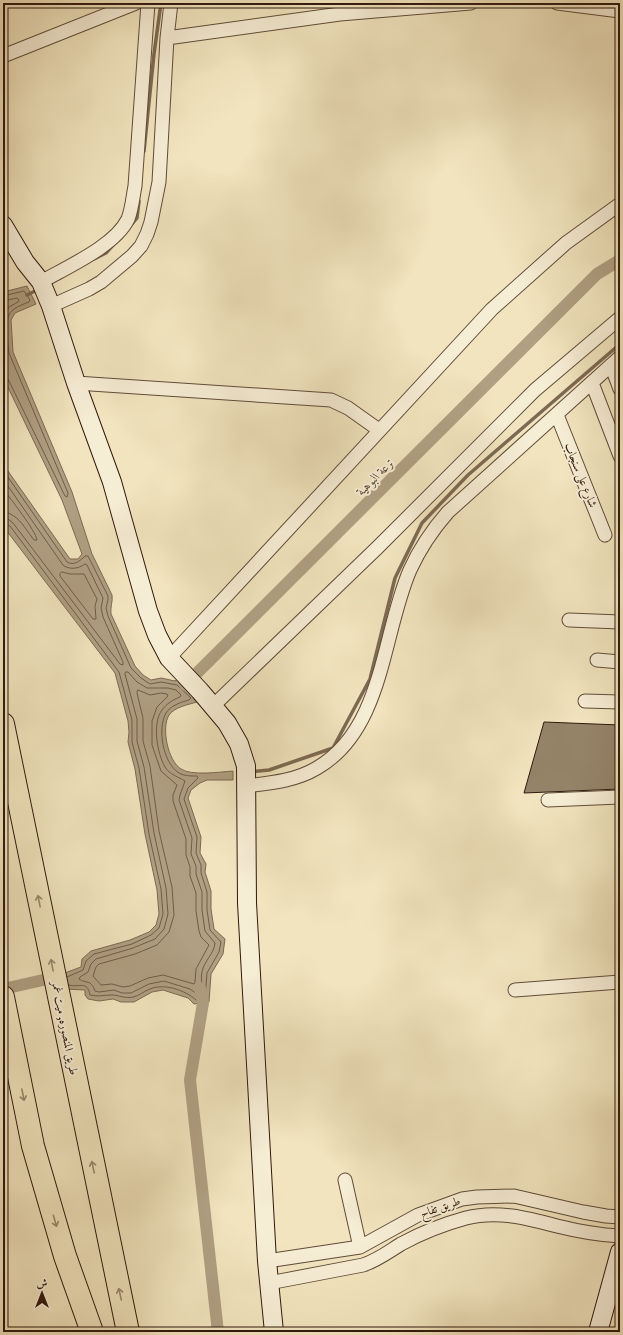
<svg xmlns="http://www.w3.org/2000/svg" width="623" height="1335" viewBox="0 0 623 1335" font-family="'IM FELL English',Amiri,serif">
<style>
.water{fill:#b09f82;stroke:#7d6953}
.lines{fill:none;stroke-linecap:round;stroke-linejoin:round}
.shore{stroke:#705c48;stroke-width:1}
.stream{stroke:#7d6953;stroke-width:3.5}
.canal{stroke:#b09f82;stroke-width:12}
.building{fill:#958369;stroke:#31190d}
.street-casing{stroke:#614c39;stroke-width:15}
.secondary-casing{stroke:#31190d;stroke-width:20}
.highway-casing{stroke:#31190d;stroke-width:24}
.street{stroke:#f6edd5;stroke-width:13}
.secondary{stroke:#f6edd5;stroke-width:18}
.highway{stroke:#f1e4be;stroke-width:22}
.oneway{stroke:#9b896e}
.labels{text-anchor:middle;stroke-width:4;stroke-linejoin:round;paint-order:stroke}
.street-label{font-size:12px;fill:#31190d;stroke:#f6edd5}
.water-label{font-size:13px;font-style:italic;fill:#644f3c;stroke:#f6edd5}
</style>
<rect width="100%" height="100%" fill="#f1e4be"/>
<filter id="stains"><feTurbulence type="fractalNoise" baseFrequency=".005" numOctaves="4"/><feColorMatrix values="0 0 0 0 .2 0 0 0 0 .09 0 0 0 0 .02 0 0 0 .5 -.17"/></filter>
<radialGradient id="worn" r=".72"><stop offset=".6" stop-color="#630" stop-opacity="0"/><stop offset="1" stop-color="#630" stop-opacity=".3"/></radialGradient>
<path class="water" d="M27 286 36 304 15 313 11 320 13 352 72 492 92 554 112 595C113 602 110 607 111 614L135 666 143 675 151 680 161 678 175 681 177 679 196 697 194 699 197 702C187 705 175 707 169 715 161 728 168 761 181 769 191 776 220 772 233 771V780H207L200 783 191 790 188 798 201 837 200 853 206 864 205 872 211 891V909L214 929 225 939 223 954 211 974 209 1002 194 1004 188 998 163 990 152 992 134 1002H121L113 999 99 1001 88 999 85 995V990L65 989 62 974 81 967 82 959 91 951 130 940 149 932 156 925 159 914 157 890 145 834 135 769 128 742 129 732 128 721 115 673 3 526V464L70 559H78L82 554 62 500 3 377V292Z"/>
<g class="lines">
<path class="shore" d="M3 296 24 291 30 300 29 302C24 304 18 306 14 309 2 317 8 341 9 353L68 493 67 497 65 496 8 379 3 376
M3 301 17 298 19 300 18 302 9 307 3 316
M3 470 67 562C74 566 80 561 85 556H88L108 596V600L106 608 108 616 131 668 141 678 150 684 161 682 177 685 191 698 189 700C181 702 170 706 166 713 157 729 163 763 179 773 184 776 191 776 197 776L198 778 188 788 184 799 197 837 196 853 201 865V873L207 892V910L210 930 221 942 219 952 207 973 205 998 196 1000C185 990 164 983 150 989 144 991 139 996 133 997 125 999 119 995 112 995 104 995 98 997 90 995 87 980 80 988 69 985
M3 479 63 565C69 570 78 569 85 564L87 565 103 598 101 608 103 617 123 662V665L120 664 13 523 8 519 3 518
M3 489C10 498 36 531 37 540H34C26 530 18 513 3 512
M3 523 6 524 10 526 119 672 132 720V742L139 768 149 834 161 889 163 914 159 928 151 935 132 944 94 954 86 961 83 970 67 977
M62 572 70 574H84L97 599 95 606 96 619H93L60 576V574Z
M126 672H128L137 682 147 688H168L176 690 181 695 180 697C174 699 166 704 162 710 152 723 157 753 165 767 170 775 179 777 185 781L180 795 179 800 192 838 191 854 196 866V874L202 892V910L205 931 215 943C214 954 204 961 202 972 200 979 204 988 200 994H197L190 989 164 981 149 984 131 993H122L114 990 99 992 95 991C91 979 86 984 79 979L80 977 88 972 91 964 96 959 133 948 155 939 164 929 168 914 166 888 154 833 144 767 137 741V719L125 674Z
M138 690 150 695 161 693 167 694 168 696 157 707 152 721V745L161 771 177 785 173 795V801L186 839V855L190 867V876L196 893V911L199 931 201 937 209 945 196 969 195 982 194 984 163 975 148 978 130 986 123 987 112 984 101 985 93 976 96 967 99 964 135 954 157 945 169 932 174 915 172 887 159 831 150 766 143 741V718L137 693Z"/>
<path class="stream" d="M144 151 154 54 161 3
M132 224 137 218 139 201
M94 259 106 253 113 245
M27 295 39 289
M250 772 269 770 333 748 370 679 395 578 422 523 468 475 620 344"/>
<path class="canal" d="M185 685 597 274 620 260
M200 988 203 1003 190 1080 218 1332
M3 989 61 976"/>
</g>
<path class="building" d="M544 722 620 725V789L524 793Z"/>
<g class="lines">
<defs>
<path id="street" d="M557 3 620 11
M167 38 340 14 471 3
M3 56 136 3
M41 282C67 267 115 246 128 219 132 209 133 196 135 186L148 3
M51 306 89 289 101 282 132 256 141 246 147 234 151 222 159 182 167 38 171 3
M611 365 620 389
M76 383 331 400 348 408 379 430
M592 383 620 456
M557 415 605 535
M569 620 620 622
M169 658 492 309 566 243 620 204
M597 660 620 662
M585 701 620 702
M213 706 378 547 535 390 620 318
M246 786C271 783 295 781 317 768 384 729 382 634 410 570 420 548 433 529 448 512L620 357
M548 800 620 797
M515 990 620 982
M345 1180 360 1247
M267 1261 360 1247 418 1215 462 1199 477 1197 514 1196 583 1212 606 1216 620 1217
M269 1283 363 1265C378 1260 388 1252 401 1244 421 1233 444 1224 466 1218 497 1210 527 1218 557 1226 577 1231 599 1235 620 1236"/>
<path id="secondary" d="M3 225 25 262 41 282 51 306 76 383 112 482 148 611 157 635 169 658 200 691 227 723 239 744 246 766 247 903 267 1261 274 1332
M598 1332 620 1252"/>
<path id="highway" d="M3 724 128 1332
M3 997 33 1146 65 1256 92 1332"/>
</defs>
<use href="#street" class="street-casing"/>
<use href="#secondary" class="secondary-casing"/>
<use href="#highway" class="highway-casing"/>
<use href="#street" class="street"/>
<use href="#secondary" class="secondary"/>
<use href="#highway" class="highway"/>
</g>
<defs><path id="oneway-shaft" d="M-6 0H5M1.5-3L5.5 0L1.5 3" fill="none" stroke-width="1.6" stroke-linecap="round" stroke-linejoin="round"/></defs>
<g class="oneway">
<use href="#oneway-shaft" transform="translate(39 901) rotate(-101)"/>
<use href="#oneway-shaft" transform="translate(52 965) rotate(-101)"/>
<use href="#oneway-shaft" transform="translate(23 1095) rotate(79)"/>
<use href="#oneway-shaft" transform="translate(93 1167) rotate(-102)"/>
<use href="#oneway-shaft" transform="translate(55 1221) rotate(74)"/>
<use href="#oneway-shaft" transform="translate(120 1294) rotate(-102)"/>
</g>
<g class="labels">
<g class="street-label">
<text transform="translate(581 475) rotate(68)" y="4">شارع على سنجاب</text>
<text transform="translate(65 1028) rotate(79)" y="4">طريق المنصوره, ميت غمر</text>
<text transform="translate(440 1207) rotate(-19)" y="4">طريق تفاح</text>
</g>
<g class="water-label">
<text transform="translate(375 476) rotate(-45)" y="5">ترعة البوهية</text>
</g>
</g>
<rect width="623" height="1335" fill="none" stroke="#f1e4be" stroke-width="16"/>
<rect x="4" y="4" width="615" height="1327" fill="none" stroke="#31190d" stroke-width="2"/>
<rect x="8" y="8" width="607" height="1319" fill="none" stroke="#31190d"/>
<g transform="translate(42 1293)" stroke="#f6edd5" stroke-width="3" paint-order="stroke">
<path d="M0-3L7 15L0 10L-7 15Z" fill="#31190d"/>
<text y="-6" font-size="11" font-weight="bold" text-anchor="middle" fill="#31190d">ش</text>
</g>
<rect width="100%" height="100%" filter="url(#stains)"/>
<rect width="100%" height="100%" fill="url(#worn)"/>
</svg>
